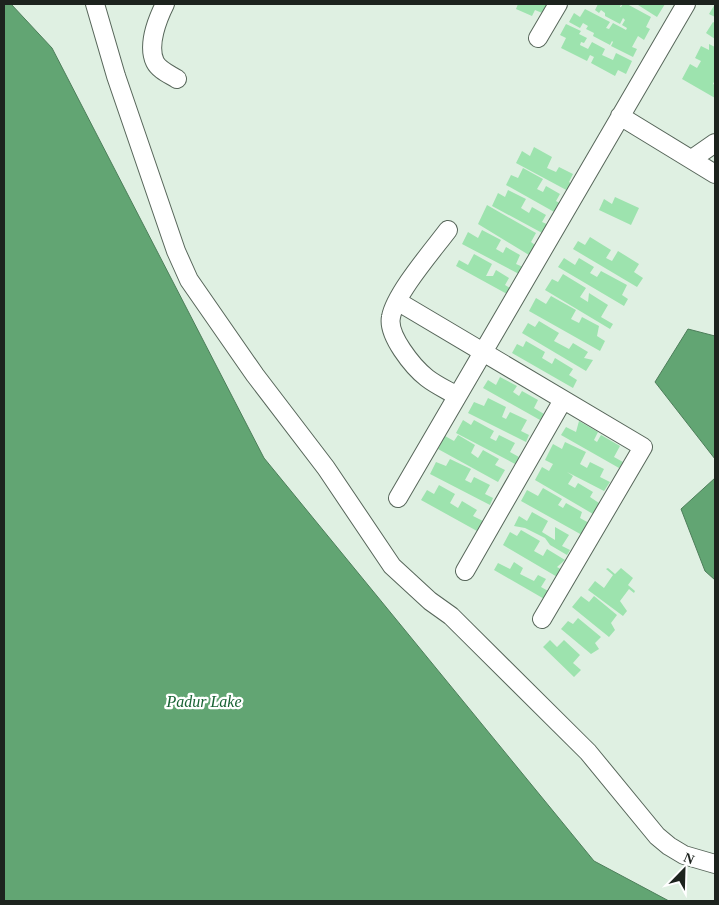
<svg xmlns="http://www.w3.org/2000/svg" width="719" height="905" viewBox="0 0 719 905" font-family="'Times New Roman',serif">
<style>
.water{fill:#62a573;stroke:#4d7e5a}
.building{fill:#9de3ae}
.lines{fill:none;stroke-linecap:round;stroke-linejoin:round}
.minor-casing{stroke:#57665a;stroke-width:20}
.minor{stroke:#fff;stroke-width:18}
.labels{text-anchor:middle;stroke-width:4.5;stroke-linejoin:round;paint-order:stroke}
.water-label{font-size:16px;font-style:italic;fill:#186334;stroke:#fff}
</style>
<rect width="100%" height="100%" fill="#dff0e2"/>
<path class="water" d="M4 4H11L52 48 264 458 594 861 669 901H4Z
M688 329 715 336V459L655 382Z
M715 478V580L705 571 681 509Z"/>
<path class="building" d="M518 4H552L547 15 535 10 532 16 516 9Z
M598 4H621L620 7H621L623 4H627L651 17 646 27 650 29 644 40 638 36 632 47 637 49 633 57 611 46 613 42 612 41 610 45 593 36 594 33 586 29 588 26 583 23 580 28 569 22 574 13 580 17 585 9 610 22 606 28 609 29 613 23 626 30 627 28 622 25 625 20 623 18 620 24 605 16V13L601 10 599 13 595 10Z
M638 4H665L657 17 638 5Z
M715 4V17L709 14Z
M713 22 715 23V39L706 33Z
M566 24 581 31 579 34 587 38 584 43 581 42 580 45 588 49 592 42 605 49 602 55 613 60 616 53 632 61 626 74 618 70 615 76 591 63 594 57 590 55 587 61 561 48 566 38 560 35Z
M709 44 715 47V80L713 84 715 85V98L682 79 690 64 697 68 701 61 695 58 701 46 709 50Z
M534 147 552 157 547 168 556 172 559 167 573 174 569 182 573 185 570 192 516 163 522 151 530 156Z
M523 168 543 179 537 189 543 192 546 186 560 194 556 201 561 204 556 213 506 185 511 175 518 178Z
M508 190 526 199 521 208 529 213 532 207 546 215 542 222 549 225 544 234 492 206 498 193 505 197Z
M615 197 639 208 631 225 599 210 604 199 612 204Z
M487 205 536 233 531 242 535 245 529 255 478 224Z
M482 230 501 240 496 249 503 253 506 247 520 255 516 264 523 267 519 274 462 244 468 232 478 238Z
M590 237 611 250 606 258 612 261 618 251 639 264 634 272 643 278 637 287 573 249 578 241 585 245Z
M474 254 492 264 486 276H493L496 270 509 278 505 285 510 288 507 294 456 266 459 260 468 265Z
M564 258 575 265 579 258 594 267 590 273 597 277 601 271 627 285 622 295 628 299 624 306 558 267Z
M563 274 586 288 580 297 588 302 589 293 608 305 601 317 613 324 610 329 545 290 552 279 558 282Z
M551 296 576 310 571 319 579 323 582 317 599 326 597 336 605 341 600 351 529 311 536 298 546 304Z
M539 321 559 333 554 341 569 349 573 343 588 352 584 358 593 360 586 371 522 333 528 323 535 327Z
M526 341 545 352 542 358 552 364 555 358 573 369 569 375 577 380 573 388 512 353 517 344 523 347Z
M500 377 517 386 513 392 519 396 522 391 538 400 534 408 544 414 540 420 483 388 488 380 496 385Z
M488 398 506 407 502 417 506 419 510 412 527 420 521 431 529 435 526 442 468 413 474 402 484 406Z
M463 420 471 425 474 420 494 431 490 438 496 441 499 435 515 443 510 452 519 457 515 464 456 433Z
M579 421 598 432 594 440 597 442 601 435 620 446 614 457 623 462 619 468 561 435 566 427 576 432Z
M458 435 475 445 471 453 478 458 483 450 499 459 495 465 505 470 498 482 438 449 445 436 454 441Z
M565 442 586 452 580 464 587 468 590 462 604 469 600 477 610 482 604 491 567 472 573 476 568 484 575 488 578 483 593 492 590 497 599 503 593 514 535 480 542 467 549 471 553 464 545 460 553 444 562 449Z
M450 459 471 469 465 480 471 483 474 477 490 485 485 494 493 498 490 505 430 474 436 462 446 466Z
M439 485 455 494 450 503 458 508 462 501 477 510 473 516 483 521 477 531 421 500 427 490 434 494Z
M543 488 562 499 558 505 563 508 566 503 582 512 580 518 589 523 582 535 521 501 527 490 538 496Z
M532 512 548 521 542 532 555 540V527L569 535 562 546 570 550 567 555 550 545 545 538 525 528 514 526 519 516 527 521Z
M521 530 540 541 534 551 543 556 547 549 565 560 557 567 564 571 559 578 503 545 510 532 517 536Z
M514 562 523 568 520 574 534 581 538 575 546 579 541 587 550 592 546 600 494 570 498 563 510 569Z
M608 568 615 574 621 568 633 578 628 585 635 591 634 593 629 589 620 601 627 611 623 616 588 590 595 581 604 588 613 575 606 569Z
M581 596 589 602 594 596 617 615 611 623 615 630 609 637 572 607Z
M578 618 601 637 595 643 599 649 591 654 561 629 568 621 573 624Z
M550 640 557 647 564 640 580 655 573 663 581 670 574 677 543 647Z"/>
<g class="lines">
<defs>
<path id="minor" d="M95 4 116 76 176 251 189 280 255 375 326 468 392 566 430 601 451 616 588 752 657 836 669 846 684 855 715 864
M165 4C158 18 147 45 155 62 159 70 169 74 177 79
M538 38 558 4
M620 116 715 174
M692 159 715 143
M448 230C433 250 395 294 391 317 387 335 413 367 427 378 436 385 447 390 457 396
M397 301 643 447 542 619
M398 498 686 4
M465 571 563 400"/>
</defs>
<use href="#minor" class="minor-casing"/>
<use href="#minor" class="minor"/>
</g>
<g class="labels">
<g class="water-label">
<text x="204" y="707">Padur Lake</text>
</g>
</g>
<rect width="719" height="905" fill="none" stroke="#1d231e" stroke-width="10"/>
<g transform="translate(684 870) rotate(23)" stroke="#ffffff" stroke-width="4" paint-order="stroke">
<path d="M0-4L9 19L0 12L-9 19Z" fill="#1d231e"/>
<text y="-8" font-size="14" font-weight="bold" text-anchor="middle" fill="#1d231e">N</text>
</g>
</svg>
